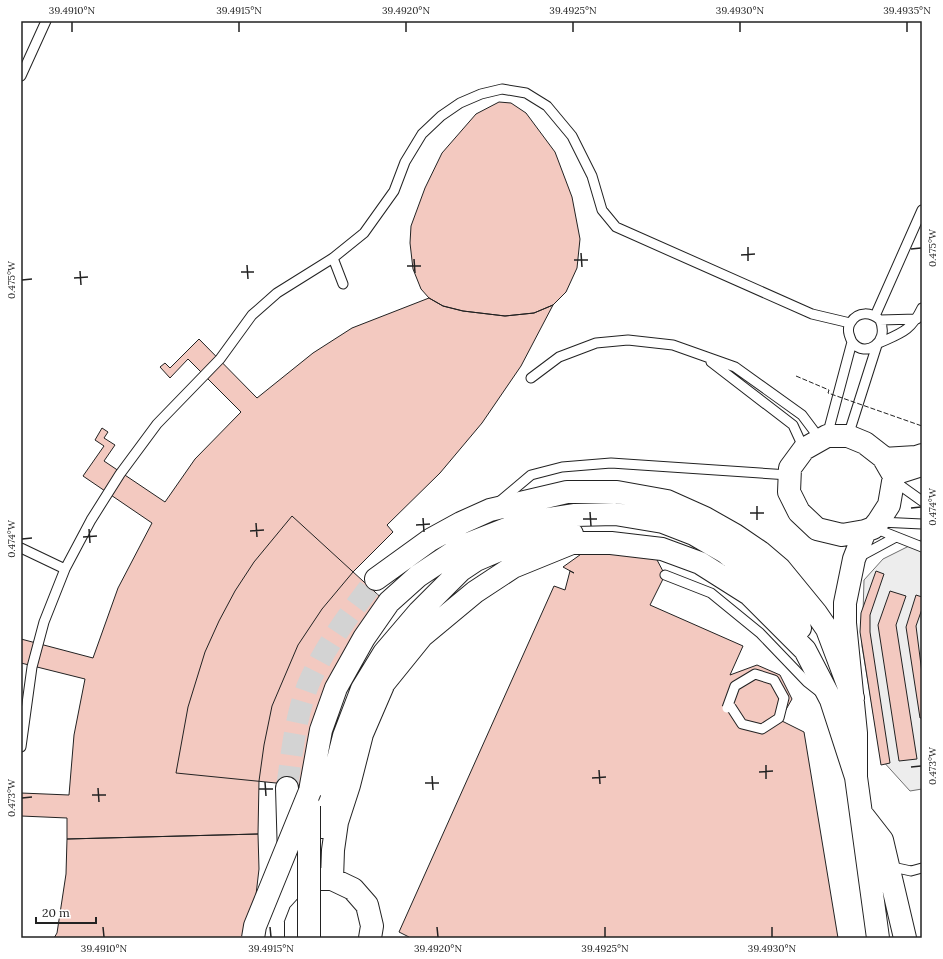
<svg xmlns="http://www.w3.org/2000/svg" width="943" height="959" font-family="Lora,serif">
	<rect width="100%" height="100%" fill="#fff"/>
	<path fill="#ededed" stroke="#6f6f6f" d="M 921,540 L 922,789 L 910,791 L 881,759 L 862,646 L 864,580 L 883,559 Z"/>
	<path fill="#f3c9c0" stroke="#222" d="M 499,102 L 511,103 L 526,113 L 555,152 L 572,197 L 580,239 L 577,268 L 566,292 L 553,305 L 534,313 L 505,316 L 463,311 L 443,306 L 429,298 L 421,289 L 413,269 L 410,243 L 411,226 L 425,188 L 442,153 L 476,114 Z
		M 429,298 L 443,306 L 463,311 L 505,316 L 534,313 L 553,305 L 521,366 L 482,423 L 440,473 L 387,525 L 393,532 L 353,572 L 322,609 L 298,645 L 272,706 L 264,745 L 259,781 L 258,834 L 67,839 L 67,818 L 21,816 L 21,793 L 69,795 L 74,735 L 85,679 L 21,663 L 21,639 L 93,658 L 118,588 L 152,523 L 83,476 L 104,446 L 95,440 L 102,428 L 108,432 L 104,438 L 115,445 L 104,461 L 165,502 L 195,459 L 241,412 L 188,359 L 170,378 L 160,367 L 165,363 L 170,368 L 199,339 L 257,398 L 313,353 L 352,328 Z
		M 292,516 L 387,603 L 313,740 L 306,786 L 176,773 L 188,707 L 205,652 L 219,621 L 235,591 L 254,562 Z
		M 584,552 L 637,554 L 656,558 L 665,575 L 650,605 L 743,646 L 730,675 L 757,665 L 780,675 L 792,699 L 780,720 L 804,732 L 838,938 L 409,938 L 409,937 L 399,932 L 554,586 L 565,590 L 570,571 L 574,573 L 563,567 Z
		M 876,571 L 884,574 L 870,615 L 870,632 L 890,763 L 881,765 L 860,632 L 861,613 Z
		M 890,591 L 906,596 L 896,625 L 917,759 L 899,761 L 878,625 Z
		M 916,595 L 922,597 L 922,609 L 916,626 L 922,673 L 922,718 L 920,718 L 906,627 Z
		M 258,834 L 259,869 L 251,938 L 54,938 L 57,933 L 66,874 L 67,839 Z"/>
	<g fill="none" stroke-linecap="round" stroke-linejoin="round">
		<path stroke="#d3d3d3" stroke-width="22" stroke-dasharray="22 11" stroke-linecap="butt" d="M 287,788 C 292,753 295,718 308,685 C 324,647 351,612 376,579"/>
		<g stroke="#222" stroke-width="11">
			<path id="lane" d="M 21,76 L 46,21
				M 333,258 L 343,284
				M 875,316 L 922,210
				M 880,320 C 890,343 865,358 853,343 C 851,341 850,337 849,334 C 848,330 848,326 851,322 C 858,311 871,312 880,320 L 917,319
				M 879,343 C 901,333 911,331 922,308
				M 711,362 L 793,425 L 804,449
				M 531,378 L 559,357 L 596,343 L 628,340 L 673,345 L 735,367 L 802,415 L 820,439
				M 827,436 L 852,342
				M 848,436 L 877,345
				M 894,481 L 922,501
				M 499,502 L 531,475 L 562,467 L 611,463 L 789,475
				M 880,522 L 922,524
				M 874,528 L 922,547
				M 21,548 L 65,569
				M 859,557 L 896,537
				M 665,575 L 711,593 L 760,633 L 807,682 L 821,693
				M 21,747 L 32,667 L 44,622 L 65,569 L 91,520 L 120,474 L 157,424 L 220,359 L 252,315 L 277,293 L 333,258 L 364,233 L 394,191 L 405,162 L 422,134 L 441,116 L 460,103 L 481,94 L 502,89 L 526,93 L 547,106 L 572,136 L 592,176 L 602,210 L 616,227 L 812,314 L 850,323
				M 888,866 L 911,871 L 922,868"/>
		</g>
		<g stroke="#222" stroke-width="20">
			<path id="street" d="M 883,457 L 916,455 L 922,453
				M 894,476 L 922,467"/>
		</g>
		<g stroke="#222" stroke-width="24">
			<path id="secondary" d="M 827,436 L 848,436 L 865,443 L 883,457 L 894,476 L 889,505 L 878,522 L 873,528 L 865,531 L 842,535 L 817,529 L 799,512 L 789,492 L 790,468 L 804,449 Z
				M 865,531 L 854,559 L 845,603 L 845,623 L 856,733 L 856,777 L 878,938
				M 376,579 L 430,540 L 461,523 L 490,510 L 567,492 L 617,492 L 667,501 L 705,518 L 735,535 L 760,552 L 780,569 L 816,613 L 827,629 L 853,698
				M 287,788 L 290,890
				M 310,791 L 321,730 L 336,688 L 364,638 L 389,602 L 418,576 L 463,546 L 522,523 L 575,515 L 615,514 L 663,522 L 694,534 L 725,552 L 766,585 L 800,628
				M 861,813 L 882,840 L 905,938
				M 321,827 L 344,736 L 362,689 L 384,653 L 419,612 L 461,570 L 476,560 L 509,546 L 556,535 L 572,534
				M 332,879 L 333,850 L 337,822 L 349,785 L 362,734 L 384,683 L 422,636 L 475,592 L 513,567 L 572,543 L 611,543 L 662,549 L 700,563 L 749,594 L 805,650 L 831,700 L 856,777
				M 273,938 L 273,919 L 280,901 L 290,890 L 310,879 L 332,879 L 353,889 L 367,905 L 372,926 L 370,938"/>
		</g>
		<use href="#lane" stroke="#fff" stroke-width="9"/>
		<use href="#street" stroke="#fff" stroke-width="18"/>
		<use href="#secondary" stroke="#fff" stroke-width="22"/>
		<g stroke="#222" stroke-width="11" stroke-linecap="butt">
			<path id="lane-bridge" d="M 727,708 L 735,686 L 755,674 L 774,680 L 784,698 L 779,718 L 762,729 L 742,724 L 731,707"/>
		</g>
		<g stroke="#222" stroke-width="24" stroke-linecap="butt">
			<path id="secondary-bridge" d="M 253,938 L 255,926 L 310,791
				M 309,938 L 309,806"/>
		</g>
		<use href="#lane-bridge" stroke="#fff" stroke-width="9"/>
		<use href="#secondary-bridge" stroke="#fff" stroke-width="22"/>
		<path stroke="#222" stroke-width="1" stroke-dasharray="5 2" stroke-linecap="butt" d="M 796,376 L 829,390 L 828,393 L 922,426"/>
	</g>
	<path fill="none" stroke="#222" stroke-width="1.5" d="M 72,22 L 72,32M 239,22 L 239,32M 406,22 L 406,32M 573,22 L 573,32M 740,22 L 740,32M 907,22 L 907,32M 748,247 L 748,261M 911,249 L 921,248M 581,253 L 582,267M 741,255 L 755,254M 414,259 L 415,273M 574,260 L 588,260M 247,265 L 248,279M 407,266 L 421,266M 80,271 L 81,285M 241,272 L 254,272M 74,278 L 88,277M 22,280 L 32,279M 757,506 L 757,520M 911,508 L 921,507M 590,512 L 591,526M 750,513 L 764,513M 423,518 L 424,532M 583,519 L 597,519M 256,523 L 257,537M 416,525 L 430,524M 89,529 L 90,543M 250,531 L 264,530M 83,537 L 97,536M 22,539 L 32,538M 766,765 L 766,779M 911,767 L 921,766M 599,770 L 600,784M 759,772 L 773,771M 432,776 L 433,790M 592,778 L 606,777M 265,782 L 266,796M 425,783 L 439,783M 98,788 L 99,802M 259,789 L 273,789M 92,795 L 106,795M 22,798 L 32,797M 103,927 L 104,937M 270,927 L 271,937M 437,927 L 438,937M 605,927 L 605,937M 772,927 L 772,937"/>
	<rect width="943" height="959" fill="none" stroke="#ffffff" stroke-width="44"/>
	<path d="M36 917v6h60v-6" fill="none" stroke="#222222" stroke-width="2"/>
	<text x="42" y="917" font-size="12" fill="#222222" stroke="#ffffff" stroke-width="3" paint-order="stroke">20 m</text>
	<rect x="22" y="22" width="899" height="915" fill="none" stroke="#222" stroke-width="1.5"/>
	<g font-size="10" text-anchor="middle" fill="#222">
		<text x="72" y="14">39.4910°N</text>
		<text x="239" y="14">39.4915°N</text>
		<text x="406" y="14">39.4920°N</text>
		<text x="573" y="14">39.4925°N</text>
		<text x="740" y="14">39.4930°N</text>
		<text x="907" y="14">39.4935°N</text>
		<text transform="translate(932 248) rotate(-90)" y="4">0.475°W</text>
		<text transform="translate(11 280) rotate(-90)" y="4">0.475°W</text>
		<text transform="translate(932 507) rotate(-90)" y="4">0.474°W</text>
		<text transform="translate(11 539) rotate(-90)" y="4">0.474°W</text>
		<text transform="translate(932 766) rotate(-90)" y="4">0.473°W</text>
		<text transform="translate(11 798) rotate(-90)" y="4">0.473°W</text>
		<text x="104" y="952">39.4910°N</text>
		<text x="271" y="952">39.4915°N</text>
		<text x="438" y="952">39.4920°N</text>
		<text x="605" y="952">39.4925°N</text>
		<text x="772" y="952">39.4930°N</text>
	</g>
</svg>
